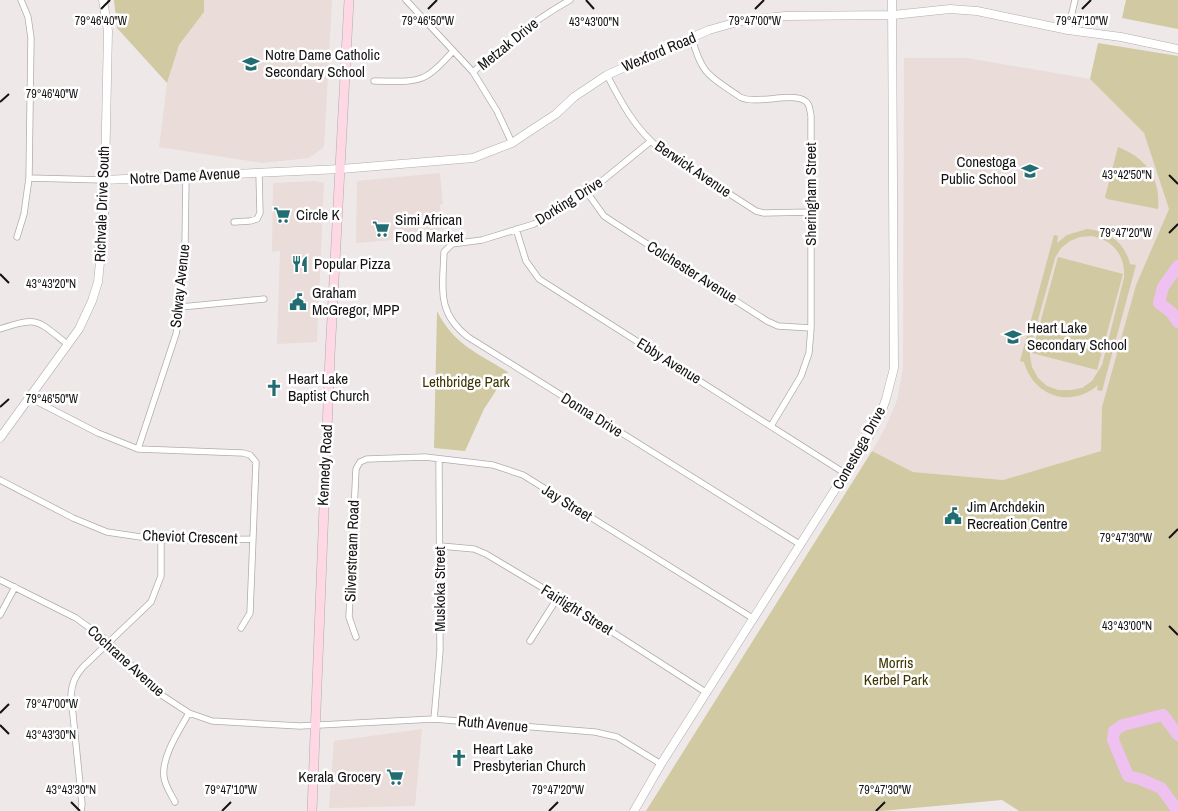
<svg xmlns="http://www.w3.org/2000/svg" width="1178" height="811" font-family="'Archivo Narrow',sans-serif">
	<rect width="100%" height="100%" fill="#eee9e8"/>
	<path fill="#e9dcd9" d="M 204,0 L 332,0 L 324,147 L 309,158 L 263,163 L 159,147 L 167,83 L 179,45 L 204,12 Z
		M 904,58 L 967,58 L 1090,79 L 1144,133 L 1169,209 L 1136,285 L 1102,407 L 1101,451 L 1003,480 L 913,472 L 872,451 L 885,428 L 897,400 L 903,368 Z
		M 440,173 L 443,204 L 440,205 L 442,229 L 435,231 L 431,237 L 356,243 L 357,181 Z
		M 315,181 L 324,183 L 317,342 L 277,344 L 280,251 L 272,252 L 273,183 Z
		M 422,729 L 415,806 L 329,808 L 334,741 Z"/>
	<path fill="#d0c9a1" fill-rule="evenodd" d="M 114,0 L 204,0 L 204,12 L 179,45 L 167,83 L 117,28 Z
		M 1126,0 L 1178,0 L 1178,29 L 1122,18 Z
		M 1098,43 L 1178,56 L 1178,811 L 1019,811 L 1002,800 L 881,811 L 646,811 L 872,451 L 913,472 L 1003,480 L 1101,451 L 1102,407 L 1136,285 L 1169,209 L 1144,133 L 1090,79 Z
		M 1118,147 C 1146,158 1161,178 1158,209 L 1107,199 L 1105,197 Z
		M 1087,229 C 1109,231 1125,243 1130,264 L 1136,265 L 1102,391 L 1097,390 L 1098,385 C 1071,409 1033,396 1024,362 L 1020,361 L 1054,235 L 1058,236 L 1057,243 L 1067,235 ZM 1092,236 C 1113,240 1126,256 1124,278 L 1102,365 L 1092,381 L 1082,388 L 1071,390 L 1058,390 L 1047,386 L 1038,378 L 1032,367 L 1030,356 L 1030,349 L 1055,258 L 1061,248 L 1070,241 L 1080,237 Z
		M 1058,257 L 1123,274 L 1097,370 L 1032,353 Z
		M 437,311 C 453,344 479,354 508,372 L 484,409 L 465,451 L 434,448 Z"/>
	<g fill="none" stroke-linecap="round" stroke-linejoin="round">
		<path stroke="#efc1f1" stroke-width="12" d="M 1178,266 L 1163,287 L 1159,303 L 1171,312 L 1178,322
			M 1178,811 L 1161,788 L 1140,779 L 1128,776 L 1113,740 L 1114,731 L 1123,725 L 1163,715 L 1178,735"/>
		<g stroke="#b0acab" stroke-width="7">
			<path id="minor" d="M 406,0 L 473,72 L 497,111 L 512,143
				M 1068,30 L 1075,0
				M 692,38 C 702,76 710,76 740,97 C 756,106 800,89 808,104 C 810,107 810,112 811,116 L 811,328 L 809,353 L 801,376 L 771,426
				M 473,72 C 503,45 534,20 570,0
				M 607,75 C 621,102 635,129 660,149 L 756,211 L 764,213 L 810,212
				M 374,81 C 418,81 423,86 453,51
				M 651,141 L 602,181 L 534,224 L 482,240 L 452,244 L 444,252 C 443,288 436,312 468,337 L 801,545
				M 29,178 L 104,180
				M 586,191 L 604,216 L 613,222 L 767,321 L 778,326 L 811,328
				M 234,222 L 250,221 L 257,219 L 260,213 L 259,173
				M 516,229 L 526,261 L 539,279 L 846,474
				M 17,237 L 24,214 L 29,178 L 31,38 L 28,17 L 21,0
				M 181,307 L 264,299
				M 0,329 C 38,316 37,320 67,344
				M 30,398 L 98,433 L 138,449 L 243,453 L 250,455 L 256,462 L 250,613 L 241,628
				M 138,449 L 176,334 L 181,307 L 185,246 L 186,176
				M 0,480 L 73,518 L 107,532 L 161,540 L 253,539
				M 441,546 L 474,549 L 486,554 L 558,597 L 707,693
				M 0,580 L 76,618 L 109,642 L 144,679 L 163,696 L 189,713 L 212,721 L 300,726 L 434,719 L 595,732 L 617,737 L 661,764
				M 0,615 L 15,587
				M 356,637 L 349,617 L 356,469 L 360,462 L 367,459 L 425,457 L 493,465 L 523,475 L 754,619
				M 530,641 L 558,597
				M 434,719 L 440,651 L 439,459
				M 175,802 C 171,794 165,786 164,777 C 161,757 180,729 189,713
				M 81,811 L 82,804 L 71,695 C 72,683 75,676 83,667 L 151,602 L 161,576 L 161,540"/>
		</g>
		<g stroke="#b0acab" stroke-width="9">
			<path id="tertiary" d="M 104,180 L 341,169 L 473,158 L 512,143 L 530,131 L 556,114 L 574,97 L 607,75 L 709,30 L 741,21 L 785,16 L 893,15 L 950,9 L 977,11 L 1068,30 L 1121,37 L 1178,49
				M 0,438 L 79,329 L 92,301 L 98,282 L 104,223 L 108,31 L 103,0
				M 634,811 L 661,764 L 869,436 L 880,416 L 886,399 L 894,368 L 892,0"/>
		</g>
		<g stroke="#b0acab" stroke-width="10">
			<path id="secondary" d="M 312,811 L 330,355 L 349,0"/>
		</g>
		<use href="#minor" stroke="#fff" stroke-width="5.5"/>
		<use href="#tertiary" stroke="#fff" stroke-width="8"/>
		<use href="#secondary" stroke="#ffd8e6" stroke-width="9"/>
	</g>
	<path fill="none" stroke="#141212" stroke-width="2" d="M 586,0 L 594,9M 101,9 L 110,0M 428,9 L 437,0M 755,9 L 764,0M 1082,9 L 1091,0M 0,102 L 9,94M 1169,175 L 1178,184M 1169,233 L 1178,224M 0,274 L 9,283M 0,407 L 9,399M 1169,538 L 1178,529M 1169,626 L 1178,635M 0,713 L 9,704M 0,725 L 9,734M 71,802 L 80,811M 222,811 L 231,802M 549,811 L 558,802M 876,811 L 885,802"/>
	<defs>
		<g id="school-bare" transform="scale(1.35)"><path d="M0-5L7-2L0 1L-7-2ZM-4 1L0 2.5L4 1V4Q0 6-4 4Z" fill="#226d72" stroke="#fff" stroke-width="2.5" paint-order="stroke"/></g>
		<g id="supermarket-bare" transform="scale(1.35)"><path d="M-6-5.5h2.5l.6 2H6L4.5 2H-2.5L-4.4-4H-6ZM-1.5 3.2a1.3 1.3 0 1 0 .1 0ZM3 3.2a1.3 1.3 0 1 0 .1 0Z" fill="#226d72" stroke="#fff" stroke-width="2.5" paint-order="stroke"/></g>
		<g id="restaurant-bare" transform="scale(1.35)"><path d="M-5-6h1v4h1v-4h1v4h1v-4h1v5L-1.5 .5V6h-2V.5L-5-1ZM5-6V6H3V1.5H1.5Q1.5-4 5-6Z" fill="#226d72" stroke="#fff" stroke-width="2.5" paint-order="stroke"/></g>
		<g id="civic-bare" transform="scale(1.35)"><path d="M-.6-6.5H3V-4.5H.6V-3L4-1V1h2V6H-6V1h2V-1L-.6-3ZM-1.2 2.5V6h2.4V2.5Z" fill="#226d72" stroke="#fff" stroke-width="2.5" paint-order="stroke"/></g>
		<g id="church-bare" transform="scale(1.35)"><path d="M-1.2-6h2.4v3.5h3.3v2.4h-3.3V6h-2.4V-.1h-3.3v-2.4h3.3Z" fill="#226d72" stroke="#fff" stroke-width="2.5" paint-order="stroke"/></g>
	</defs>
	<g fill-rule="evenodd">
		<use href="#school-bare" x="251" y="64"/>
		<use href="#school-bare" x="1030" y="171"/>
		<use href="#supermarket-bare" x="282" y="215"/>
		<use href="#supermarket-bare" x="381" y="229"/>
		<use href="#restaurant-bare" x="300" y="264"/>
		<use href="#civic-bare" x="298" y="302"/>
		<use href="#school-bare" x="1013" y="337"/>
		<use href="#church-bare" x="274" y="388"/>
		<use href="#civic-bare" x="953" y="516"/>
		<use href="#church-bare" x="459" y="758"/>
		<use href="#supermarket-bare" x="395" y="777"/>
	</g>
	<g text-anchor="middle" stroke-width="5" stroke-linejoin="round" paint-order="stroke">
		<g font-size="15" fill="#141212" stroke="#fff">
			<text transform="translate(508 44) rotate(-39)" y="5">Metzak Drive</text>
			<text transform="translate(659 52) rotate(-23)" y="5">Wexford Road</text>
			<text transform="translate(693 169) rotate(34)" y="5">Berwick Avenue</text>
			<text transform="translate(185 176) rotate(-3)" y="5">Notre Dame Avenue</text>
			<text transform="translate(811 194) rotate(-90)" y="5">Sheringham Street</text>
			<text transform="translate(569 201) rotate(-32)" y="5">Dorking Drive</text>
			<text transform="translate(102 204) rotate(-88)" y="5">Richvale Drive South</text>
			<text transform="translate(692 272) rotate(32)" y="5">Colchester Avenue</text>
			<text transform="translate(180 286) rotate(-84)" y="5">Solway Avenue</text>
			<text transform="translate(669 361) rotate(32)" y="5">Ebby Avenue</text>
			<text transform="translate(592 415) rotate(32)" y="5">Donna Drive</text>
			<text transform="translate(859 448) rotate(-61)" y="5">Conestoga Drive</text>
			<text transform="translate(325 465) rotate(-87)" y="5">Kennedy Road</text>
			<text transform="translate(567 503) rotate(32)" y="5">Jay Street</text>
			<text transform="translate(190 537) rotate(2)" y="5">Cheviot Crescent</text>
			<text transform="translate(352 551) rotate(-88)" y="5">Silverstream Road</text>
			<text transform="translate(440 589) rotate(-90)" y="5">Muskoka Street</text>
			<text transform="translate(577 610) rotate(32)" y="5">Fairlight Street</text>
			<text transform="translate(126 661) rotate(42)" y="5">Cochrane Avenue</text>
			<text transform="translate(493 724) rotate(5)" y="5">Ruth Avenue</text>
		</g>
		<g font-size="15" fill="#141212" stroke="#fff" text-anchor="start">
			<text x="265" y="60">Notre Dame Catholic<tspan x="265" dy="17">Secondary School</tspan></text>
			<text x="1016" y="167" text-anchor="end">Conestoga<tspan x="1016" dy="17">Public School</tspan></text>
			<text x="296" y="220">Circle K</text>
			<text x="395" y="225">Simi African<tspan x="395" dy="17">Food Market</tspan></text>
			<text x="314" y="269">Popular Pizza</text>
			<text x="312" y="298">Graham<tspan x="312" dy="17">McGregor, MPP</tspan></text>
			<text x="1027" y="333">Heart Lake<tspan x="1027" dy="17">Secondary School</tspan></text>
			<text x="288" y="384">Heart Lake<tspan x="288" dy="17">Baptist Church</tspan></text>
			<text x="967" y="512">Jim Archdekin<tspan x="967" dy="17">Recreation Centre</tspan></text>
			<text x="473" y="754">Heart Lake<tspan x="473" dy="17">Presbyterian Church</tspan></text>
			<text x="381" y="782" text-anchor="end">Kerala Grocery</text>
		</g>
		<g font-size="15" fill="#3c3401" stroke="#fff">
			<text x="466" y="387">Lethbridge Park</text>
			<text x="896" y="668">Morris<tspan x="896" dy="17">Kerbel Park</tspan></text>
		</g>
	</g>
	<g font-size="12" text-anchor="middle" fill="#141212" stroke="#fff" stroke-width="5" stroke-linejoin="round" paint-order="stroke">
		<text x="101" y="25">79°46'40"W</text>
		<text x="428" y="25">79°46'50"W</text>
		<text x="755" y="25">79°47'00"W</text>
		<text x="1082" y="25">79°47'10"W</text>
		<text x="594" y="26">43°43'00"N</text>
		<text x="52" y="98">79°46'40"W</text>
		<text x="1127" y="179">43°42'50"N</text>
		<text x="1126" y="237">79°47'20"W</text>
		<text x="51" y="288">43°43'20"N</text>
		<text x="52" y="403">79°46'50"W</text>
		<text x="1126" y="542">79°47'30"W</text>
		<text x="1127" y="630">43°43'00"N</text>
		<text x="52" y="708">79°47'00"W</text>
		<text x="51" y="739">43°43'30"N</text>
		<text x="71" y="794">43°43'30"N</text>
		<text x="231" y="794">79°47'10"W</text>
		<text x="558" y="794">79°47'20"W</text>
		<text x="885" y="794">79°47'30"W</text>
	</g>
</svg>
